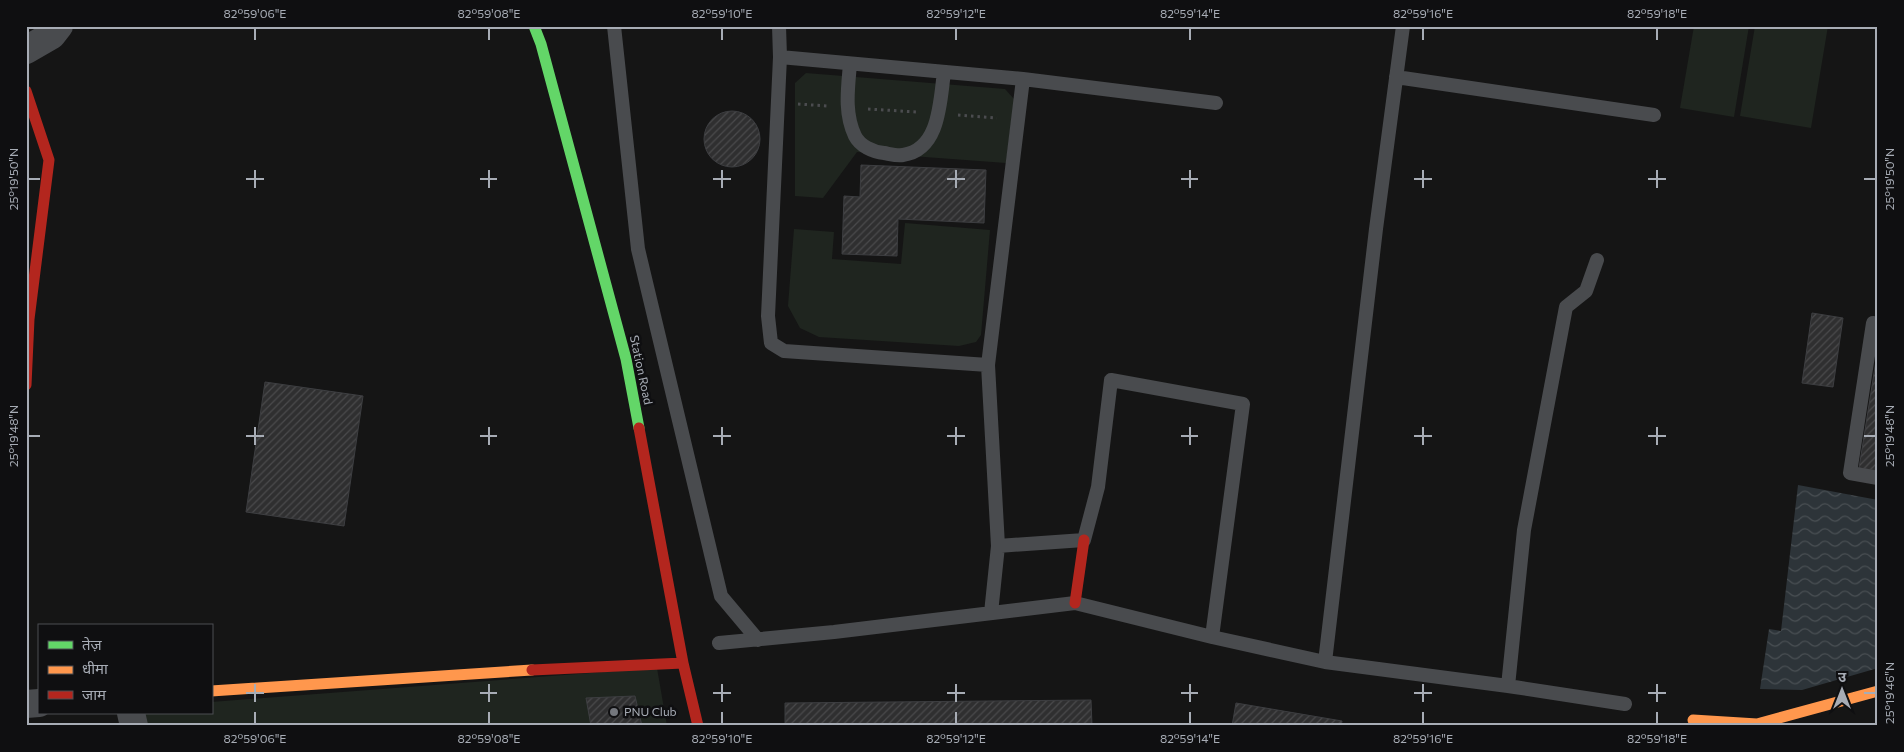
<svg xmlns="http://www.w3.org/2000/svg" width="1904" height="752" font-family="Commissioner,'Noto Sans Devanagari',sans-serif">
	<defs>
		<pattern id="water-waves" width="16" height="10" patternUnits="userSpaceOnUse" patternTransform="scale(1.25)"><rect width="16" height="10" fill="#2d3439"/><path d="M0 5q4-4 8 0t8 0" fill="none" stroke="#494f53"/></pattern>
		<pattern id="building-hatch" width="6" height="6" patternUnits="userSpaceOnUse" patternTransform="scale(1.25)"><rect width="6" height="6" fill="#2f2f30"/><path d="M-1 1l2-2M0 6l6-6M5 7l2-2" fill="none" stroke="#4a4a4c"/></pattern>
	</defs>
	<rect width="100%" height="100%" fill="#151515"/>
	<path fill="#1f251f" d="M 1694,26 L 1749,26 L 1734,117 L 1680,108 Z
		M 1755,26 L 1828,26 L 1811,128 L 1740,116 Z
		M 806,73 L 1005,89 L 1014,99 L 1006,163 L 857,152 L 823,198 L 795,196 L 795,83 Z
		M 905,223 L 990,230 L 981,335 L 976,342 L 959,346 L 819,337 L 800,328 L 788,306 L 794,229 L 834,232 L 832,259 L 901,264 Z
		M 657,668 L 667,726 L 146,726 L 143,713 L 211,713 L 211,702 Z"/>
	<path fill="url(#water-waves)" d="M 1798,485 L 1878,500 L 1878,668 L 1802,690 L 1760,689 L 1769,629 L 1781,631 Z"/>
	<path fill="url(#building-hatch)" stroke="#3d3e41" d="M704 139a28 28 0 1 1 56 0a28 28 0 1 1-56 0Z
		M 861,165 L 986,170 L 984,223 L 898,219 L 897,256 L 842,254 L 844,196 L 860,197 Z
		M 1812,313 L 1843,318 L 1833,387 L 1802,383 Z
		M 1878,348 L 1878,471 L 1859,468 Z
		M 265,382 L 363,396 L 344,526 L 246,512 Z
		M 635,696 L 642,726 L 591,726 L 586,698 Z
		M 1091,700 L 1092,726 L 785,726 L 785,703 Z
		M 1236,703 L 1342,721 L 1341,726 L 1232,726 Z"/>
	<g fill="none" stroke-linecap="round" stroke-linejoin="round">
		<path stroke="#4b4c4f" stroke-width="3" stroke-dasharray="2.5 4" stroke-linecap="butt" d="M 798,104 L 827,106
			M 868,109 L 917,112
			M 958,115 L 997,118"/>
		<path stroke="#494b4e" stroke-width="14" d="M 614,26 L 638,249 L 721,596 L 758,640
			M 779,26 L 780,57 L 768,316 L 771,343 L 784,351 L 988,365 L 998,546 L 991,613
			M 780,57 L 1023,79 L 1216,103
			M 850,64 C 848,88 844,113 855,136 C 860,146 873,152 884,153 C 890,154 897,156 903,155 C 940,150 940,101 944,72
			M 1396,77 L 1654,115
			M 1873,323 L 1850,473 L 1878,478
			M 988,365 L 1023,79
			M 998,546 L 1084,540 L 1098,487 L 1111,380 L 1243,404 L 1212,637
			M 719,643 L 834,632 L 1075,603 L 1212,637 L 1325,662 L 1508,686 L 1625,704
			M 1325,662 L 1376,229 L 1403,26
			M 1508,686 L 1524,530 L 1566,307 L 1586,291 L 1597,260"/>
		<path stroke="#494b4e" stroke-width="28" d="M 26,50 L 52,35 L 59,26
			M 26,704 L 39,703
			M 131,713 L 134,726"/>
		<path stroke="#63d668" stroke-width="11" d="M 534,26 L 541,44 L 626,359 L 639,428"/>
		<path stroke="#ff974d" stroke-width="11" d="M 211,691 L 532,670
			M 1693,720 L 1757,724 L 1878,691"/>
		<path stroke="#b3261e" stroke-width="11" d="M 26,91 L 49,160 L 29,319 L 26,385
			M 639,428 L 683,663 L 698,726
			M 1075,603 L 1084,540
			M 532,670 L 683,663"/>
	</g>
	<path fill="none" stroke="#a7acb5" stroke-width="2" d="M 255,28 L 255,40M 489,28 L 489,40M 722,28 L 722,40M 956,28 L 956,40M 1190,28 L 1190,40M 1423,28 L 1423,40M 1657,28 L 1657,40M 255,170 L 255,188M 489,170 L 489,188M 722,170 L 722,188M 956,170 L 956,188M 1190,170 L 1190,188M 1423,170 L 1423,188M 1657,170 L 1657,188M 28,179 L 40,179M 246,179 L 264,179M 480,179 L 497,179M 713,179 L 731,179M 947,179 L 965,179M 1181,179 L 1198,179M 1414,179 L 1432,179M 1648,179 L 1666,179M 1864,179 L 1876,179M 255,427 L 255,445M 489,427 L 489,445M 722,427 L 722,445M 956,427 L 956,445M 1190,427 L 1190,445M 1423,427 L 1423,445M 1657,427 L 1657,445M 28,436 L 40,436M 246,436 L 264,436M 480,436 L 497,436M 713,436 L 731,436M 947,436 L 965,436M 1181,436 L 1198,436M 1414,436 L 1432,436M 1648,436 L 1666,436M 1864,436 L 1876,436M 255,684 L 255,702M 489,684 L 489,702M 722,684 L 722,702M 956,684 L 956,702M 1190,684 L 1190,702M 1423,684 L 1423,702M 1657,684 L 1657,702M 246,693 L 264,693M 480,693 L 497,693M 713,693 L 731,693M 947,693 L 965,693M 1181,693 L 1198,693M 1414,693 L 1432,693M 1648,693 L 1666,693M 1864,693 L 1876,693M 255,712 L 255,724M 489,712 L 489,724M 722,712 L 722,724M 956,712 L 956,724M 1190,712 L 1190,724M 1423,712 L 1423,724M 1657,712 L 1657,724"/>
	<circle fill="#74777d" stroke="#0f0f11" stroke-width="2" cx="614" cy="712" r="5"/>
	<g text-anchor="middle" stroke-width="5" stroke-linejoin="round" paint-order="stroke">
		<g font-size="12" fill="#a7acb5" stroke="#0f0f11">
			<text transform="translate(641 370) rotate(78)" y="4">Station Road</text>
		</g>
		<g font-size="12" fill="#a7acb5" stroke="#0f0f11" text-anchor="start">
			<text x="624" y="716">PNU Club</text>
		</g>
	</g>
	<rect width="1904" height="752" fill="none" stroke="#0f0f11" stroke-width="55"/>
	<rect x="38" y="624" width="175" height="90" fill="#0f0f11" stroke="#4c4e53"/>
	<rect x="48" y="641" width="25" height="8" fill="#63d668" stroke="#4c4e53"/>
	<text x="82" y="650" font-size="15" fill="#a7acb5">तेज़</text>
	<rect x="48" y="666" width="25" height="8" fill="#ff974d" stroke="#4c4e53"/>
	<text x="82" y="674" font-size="15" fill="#a7acb5">धीमा</text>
	<rect x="48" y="691" width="25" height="8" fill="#b3261e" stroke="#4c4e53"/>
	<text x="82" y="700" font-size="15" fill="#a7acb5">जाम</text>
	<g transform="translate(1842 690)" stroke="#0f0f11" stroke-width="4" paint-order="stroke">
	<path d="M0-4L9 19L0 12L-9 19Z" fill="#a7acb5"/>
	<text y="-8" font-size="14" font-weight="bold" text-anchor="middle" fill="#a7acb5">उ</text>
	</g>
	<rect x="28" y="28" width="1848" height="696" fill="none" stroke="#a7acb5" stroke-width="2"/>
	<g font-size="12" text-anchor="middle" fill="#a7acb5">
		<text x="255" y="18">82°59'06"E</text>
		<text x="489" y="18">82°59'08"E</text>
		<text x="722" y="18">82°59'10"E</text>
		<text x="956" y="18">82°59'12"E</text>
		<text x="1190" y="18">82°59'14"E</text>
		<text x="1423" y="18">82°59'16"E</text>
		<text x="1657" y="18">82°59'18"E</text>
		<text transform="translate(14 179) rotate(-90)" y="4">25°19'50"N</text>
		<text transform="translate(1890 179) rotate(-90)" y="4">25°19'50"N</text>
		<text transform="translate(14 436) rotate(-90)" y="4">25°19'48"N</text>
		<text transform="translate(1890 436) rotate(-90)" y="4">25°19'48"N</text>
		<text transform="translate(1890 693) rotate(-90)" y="4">25°19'46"N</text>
		<text x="255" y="743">82°59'06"E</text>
		<text x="489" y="743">82°59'08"E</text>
		<text x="722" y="743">82°59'10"E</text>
		<text x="956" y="743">82°59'12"E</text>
		<text x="1190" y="743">82°59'14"E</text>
		<text x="1423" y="743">82°59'16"E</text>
		<text x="1657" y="743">82°59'18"E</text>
	</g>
</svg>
